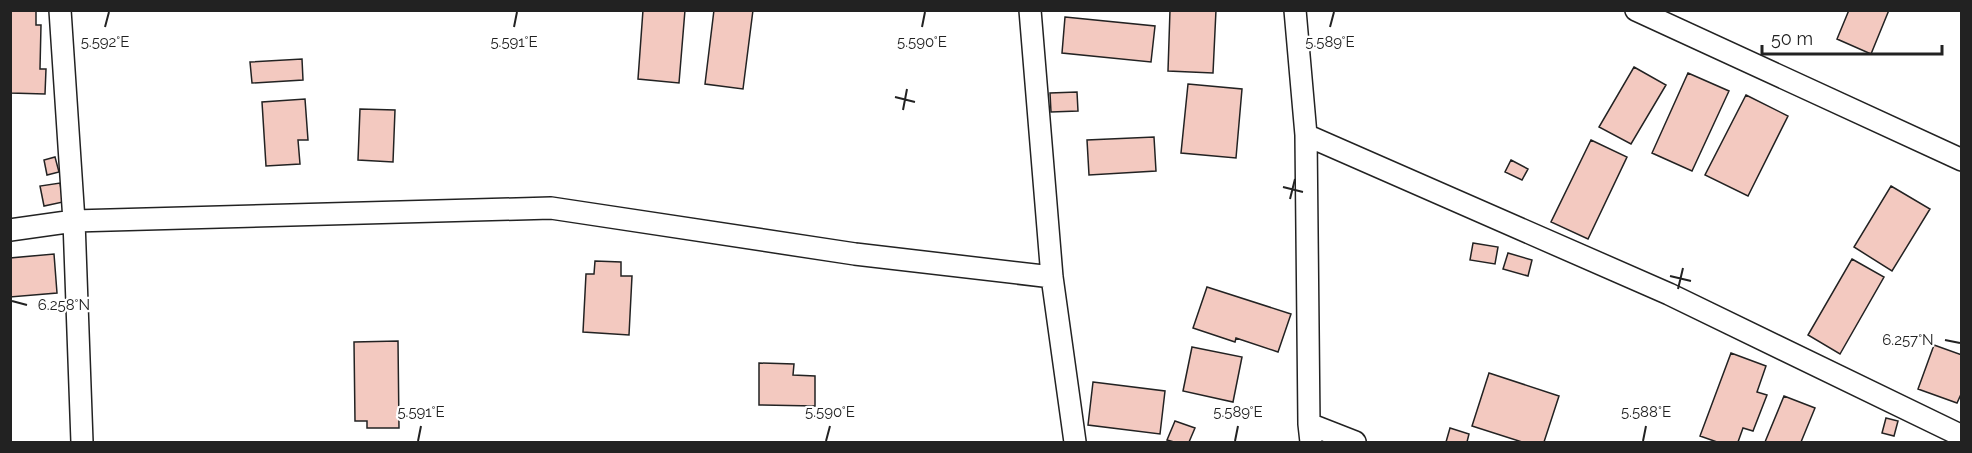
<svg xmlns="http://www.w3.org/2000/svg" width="1972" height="453" font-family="Raleway,sans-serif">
	<rect width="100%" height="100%" fill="#fff"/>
	<path fill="#f3c9c0" stroke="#222" stroke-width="1.5" d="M 10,10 L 36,10 L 36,25 L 41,25 L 40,69 L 46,69 L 45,94 L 10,93 Z
		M 643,10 L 685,10 L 679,83 L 638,79 Z
		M 714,10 L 753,10 L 743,89 L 705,84 Z
		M 1170,10 L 1216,10 L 1213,73 L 1168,71 Z
		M 1849,10 L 1889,10 L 1871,54 L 1837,39 Z
		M 1065,17 L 1155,26 L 1151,62 L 1062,53 Z
		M 302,59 L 303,80 L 252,83 L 250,62 Z
		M 1634,67 L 1666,85 L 1631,144 L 1599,127 Z
		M 1688,73 L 1729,91 L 1692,171 L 1652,153 Z
		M 1188,84 L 1242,89 L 1236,158 L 1181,153 Z
		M 1077,92 L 1078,111 L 1051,112 L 1050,93 Z
		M 1746,95 L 1788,116 L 1748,196 L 1705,175 Z
		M 305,99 L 308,140 L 298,140 L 300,164 L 266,166 L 262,102 Z
		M 360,109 L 395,110 L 393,162 L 358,160 Z
		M 1154,137 L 1156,171 L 1089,175 L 1087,140 Z
		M 1591,140 L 1627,157 L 1588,239 L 1551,222 Z
		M 55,157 L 59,172 L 47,175 L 44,160 Z
		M 1511,160 L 1528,169 L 1522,180 L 1505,172 Z
		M 60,183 L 63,202 L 44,206 L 40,186 Z
		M 1891,186 L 1930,209 L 1892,271 L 1854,247 Z
		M 1473,243 L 1498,247 L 1495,264 L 1470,260 Z
		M 1508,253 L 1532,260 L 1528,276 L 1503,269 Z
		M 54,254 L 57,293 L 10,297 L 10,258 Z
		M 1852,259 L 1884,277 L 1840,354 L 1808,335 Z
		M 595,261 L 621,262 L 621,276 L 632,276 L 629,335 L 583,332 L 586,274 L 594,274 Z
		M 1207,287 L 1291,314 L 1278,352 L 1236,338 L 1235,342 L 1193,328 Z
		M 398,341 L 399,428 L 367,428 L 367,421 L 355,421 L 354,342 Z
		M 1934,345 L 1962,355 L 1962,392 L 1957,403 L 1918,389 Z
		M 1192,347 L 1242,357 L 1233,402 L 1183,391 Z
		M 1731,353 L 1766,366 L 1757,392 L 1767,395 L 1753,431 L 1743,428 L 1738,442 L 1717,442 L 1700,436 Z
		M 759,363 L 794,364 L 793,375 L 815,376 L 815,406 L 759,405 Z
		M 1489,373 L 1559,396 L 1544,442 L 1522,442 L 1472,426 Z
		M 1093,382 L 1165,391 L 1160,434 L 1088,425 Z
		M 1784,396 L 1815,408 L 1801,442 L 1765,442 Z
		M 1886,418 L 1898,421 L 1894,436 L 1882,433 Z
		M 1175,421 L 1195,428 L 1189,442 L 1174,442 L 1167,440 Z
		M 1450,428 L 1469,434 L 1467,442 L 1446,442 Z"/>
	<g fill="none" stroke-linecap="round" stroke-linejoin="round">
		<g stroke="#222" stroke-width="24">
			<path id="minor" d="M 60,10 L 74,221 L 82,442
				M 1030,10 L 1052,277 L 1075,442
				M 1295,10 L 1306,135 L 1309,424 L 1311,442
				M 1636,10 L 1962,160
				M 1306,135 L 1669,294 L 1962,436
				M 10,230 L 74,221 L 551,208 L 855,254 L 1052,277
				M 1309,424 L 1355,442"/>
		</g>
		<use href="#minor" stroke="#fff" stroke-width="21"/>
	</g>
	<path fill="none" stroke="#222" stroke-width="2" d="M 105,27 L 109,12M 514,27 L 517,12M 922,27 L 925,12M 1330,27 L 1334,12M 895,97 L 915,102M 903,110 L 907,89M 1283,187 L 1303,192M 1290,199 L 1295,179M 1670,276 L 1691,281M 1678,289 L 1683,268M 12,301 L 27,305M 1945,340 L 1960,343M 418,441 L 421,426M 826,441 L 830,426M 1235,441 L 1238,426M 1643,441 L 1646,426"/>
	<g font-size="15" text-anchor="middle" fill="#222" stroke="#fff" stroke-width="4.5" stroke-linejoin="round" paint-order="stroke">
		<text x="105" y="47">5.592°E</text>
		<text x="514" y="47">5.591°E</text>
		<text x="922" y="47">5.590°E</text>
		<text x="1330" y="47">5.589°E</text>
		<text x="64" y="310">6.258°N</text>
		<text x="1908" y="345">6.257°N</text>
		<text x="421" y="417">5.591°E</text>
		<text x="830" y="417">5.590°E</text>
		<text x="1238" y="417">5.589°E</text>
		<text x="1646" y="417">5.588°E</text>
	</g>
	<rect width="1972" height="453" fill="none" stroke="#222222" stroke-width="24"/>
	<path d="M1762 45v9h180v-9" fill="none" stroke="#222222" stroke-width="3"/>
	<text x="1771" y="45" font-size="18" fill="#222222" stroke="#ffffff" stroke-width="4.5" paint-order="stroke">50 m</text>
</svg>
